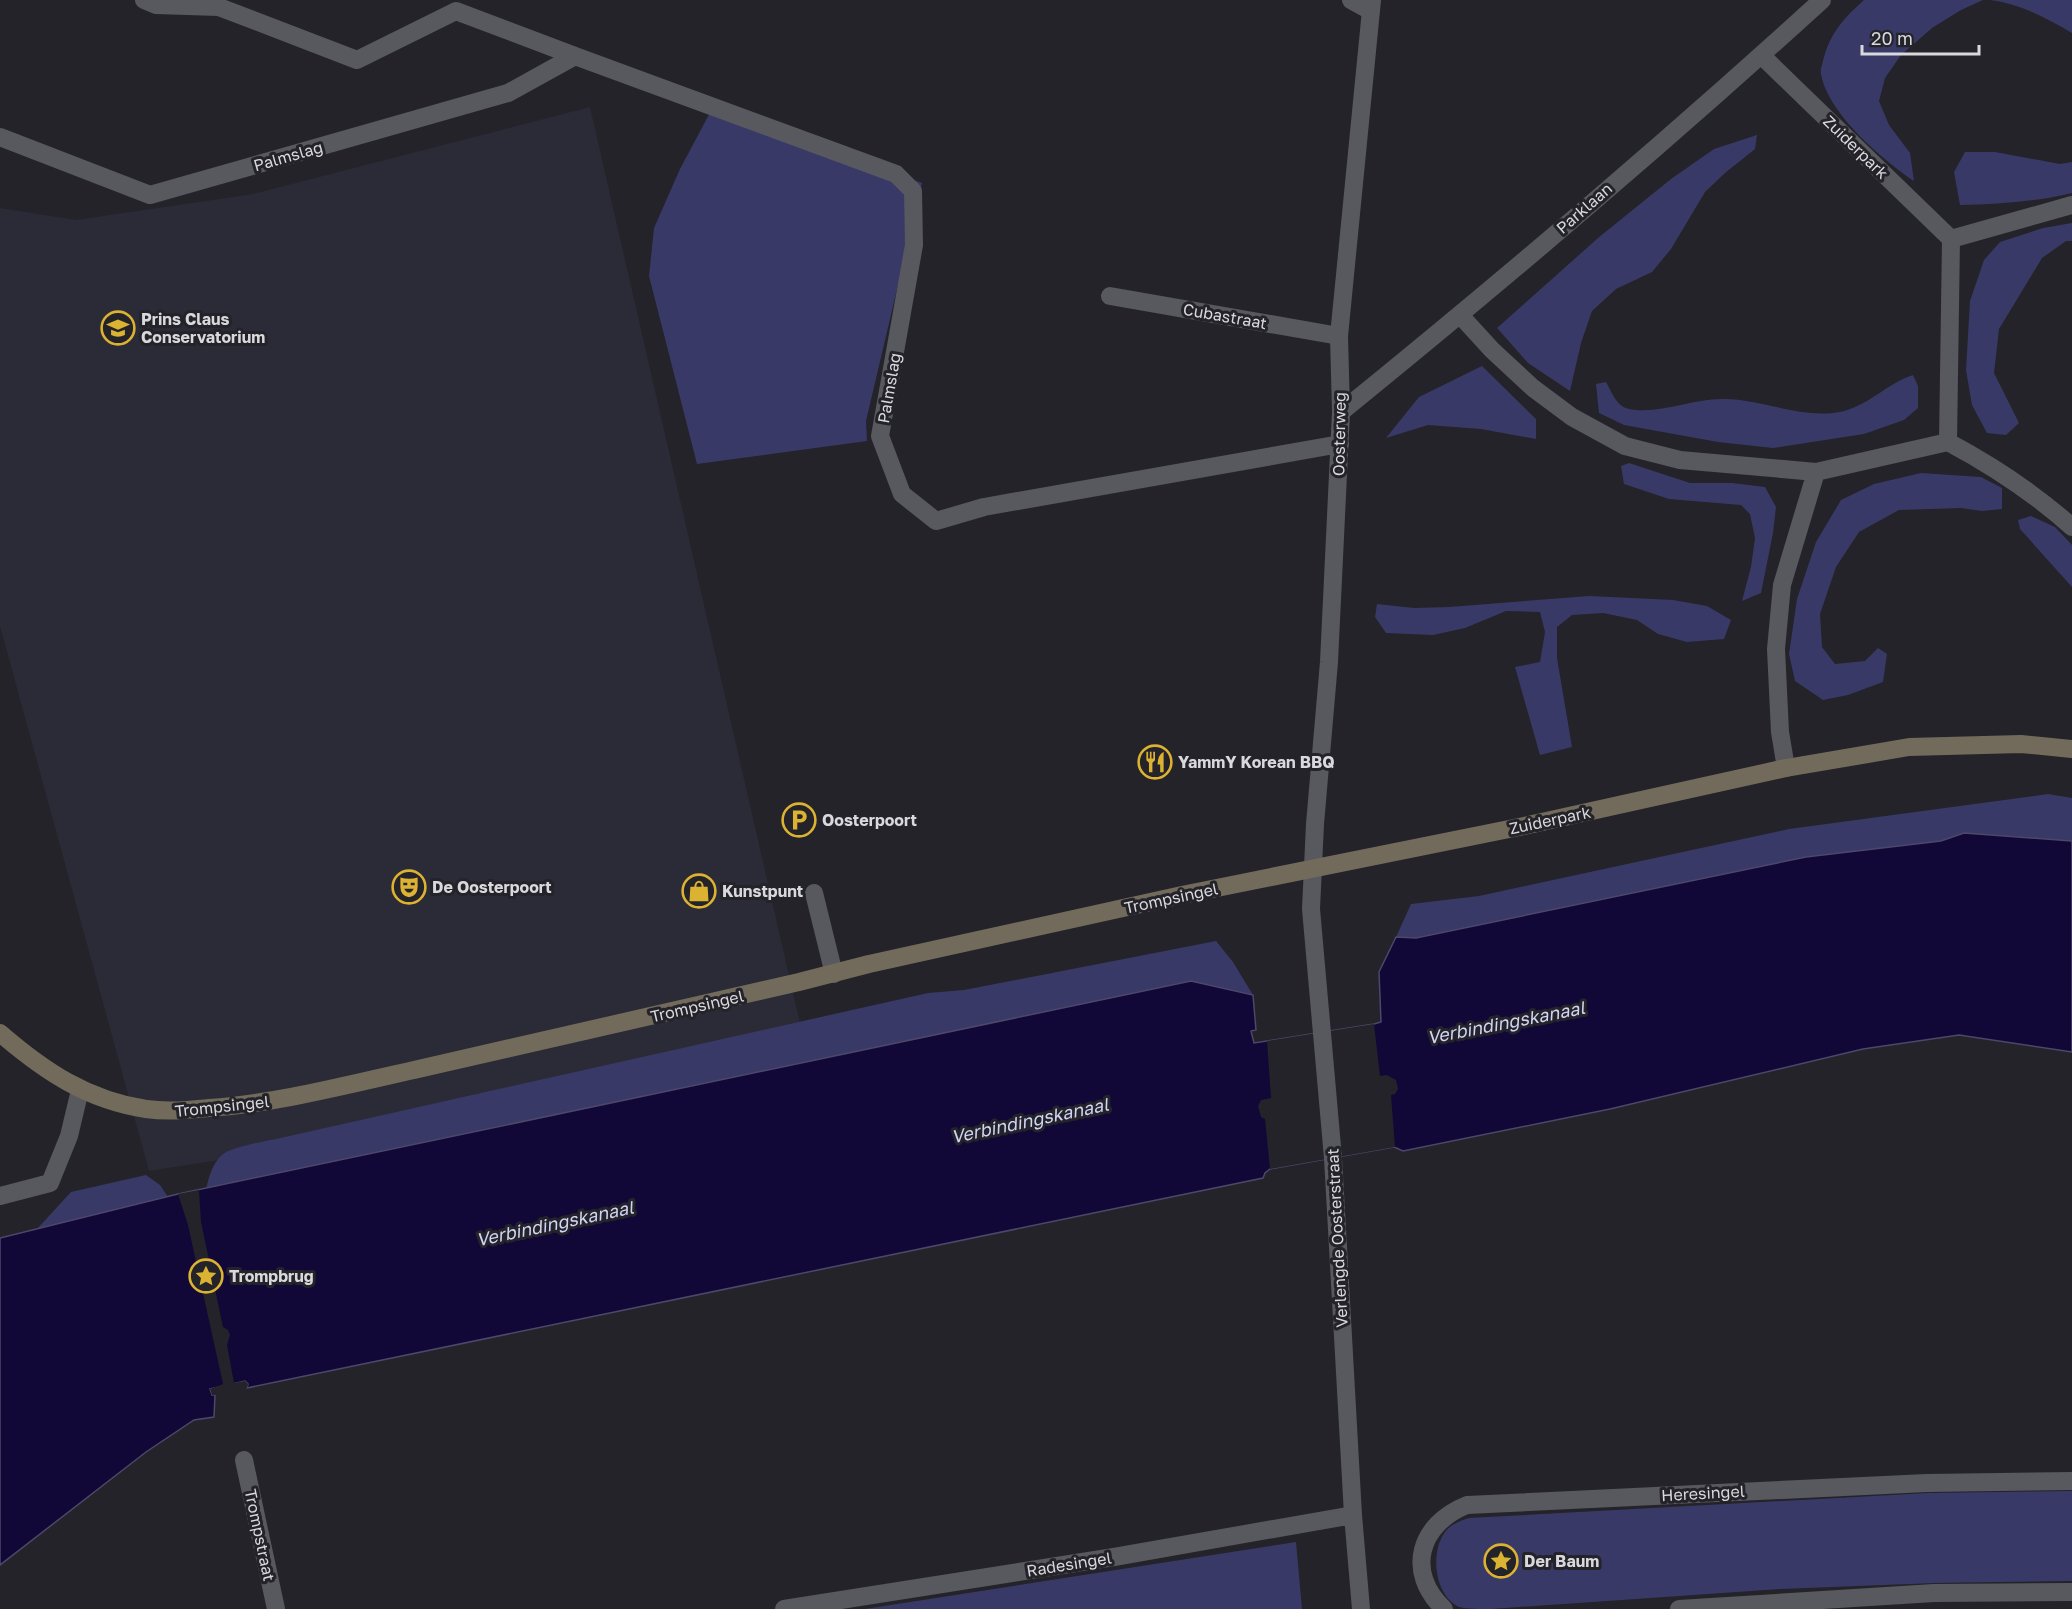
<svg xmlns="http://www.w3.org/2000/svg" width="2072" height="1609" font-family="'Golos Text',sans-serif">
	<rect width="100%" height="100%" fill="#232329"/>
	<path fill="#2a2b36" d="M 590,107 L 810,1067 L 149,1171 L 0,626 L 0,208 L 76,220 L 253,194 Z"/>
	<path fill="#393967" d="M 1864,0 L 1983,0 L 1961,10 L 1932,28 L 1901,55 L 1885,78 L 1879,101 L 1889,125 L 1910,153 L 1914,181 C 1883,160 1828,114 1821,74 C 1820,70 1822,65 1823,61 C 1830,33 1843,19 1864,0 Z
		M 1991,0 L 2072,0 L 2072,33 C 2047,18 2020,4 1991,0 Z
		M 713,107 L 922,183 L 866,421 L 867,441 L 697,464 L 649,276 L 654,228 L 680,169 Z
		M 1757,135 L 1755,149 L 1725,173 L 1705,192 L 1671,249 L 1652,272 L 1616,289 L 1592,311 L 1581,343 L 1570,391 L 1528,363 L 1497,328 L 1598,238 L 1671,179 L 1714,149 Z
		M 1965,152 L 1995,152 L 2060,164 L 2072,162 L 2072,193 C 2035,202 1998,204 1960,205 L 1954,172 Z
		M 2072,223 L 2072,241 L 2066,241 L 2042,258 L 1999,329 L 1994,373 L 2019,423 L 2006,435 L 1987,433 L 1972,405 L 1966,370 L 1970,301 L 1984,260 L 2000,242 L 2043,228 Z
		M 1482,366 L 1536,419 L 1536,439 L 1481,429 L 1428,425 L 1386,438 L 1419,397 Z
		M 1913,375 L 1918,386 L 1918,408 L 1904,420 L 1864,434 L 1773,448 L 1718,442 L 1624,425 L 1599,413 L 1596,384 L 1606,382 C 1612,392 1616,406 1629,409 C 1657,415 1692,399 1721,399 C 1762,398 1803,421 1844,411 C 1870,404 1888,383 1913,375 Z
		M 1629,463 L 1690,483 L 1732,483 L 1765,487 L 1776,507 L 1773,533 L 1761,593 L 1742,601 L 1751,567 L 1755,538 L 1750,514 L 1741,505 L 1669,499 L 1624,484 L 1621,466 Z
		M 1921,473 L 1981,477 L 2002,488 L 2002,509 L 1982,511 L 1961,508 L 1899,510 L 1859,532 L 1836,567 L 1820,614 L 1822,647 L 1835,664 L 1865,661 L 1878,648 L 1887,654 L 1883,682 L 1848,695 L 1823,700 L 1795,681 L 1789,654 L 1797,599 L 1816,542 L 1841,500 L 1874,484 Z
		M 2031,516 L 2055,527 L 2072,545 L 2072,587 L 2020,529 L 2018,520 Z
		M 1589,596 L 1673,600 L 1707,606 L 1731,620 L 1724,639 L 1687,642 L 1658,634 L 1637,620 L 1603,613 L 1572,615 L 1557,627 L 1557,658 L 1572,747 L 1540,755 L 1515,667 L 1540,662 L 1545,632 L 1540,612 L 1506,611 L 1465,628 L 1433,635 L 1386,633 L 1375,617 L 1377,604 L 1414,608 L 1449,607 Z
		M 2048,794 L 2072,798 L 2072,841 L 1964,833 L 1941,841 L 1806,857 L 1416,938 L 1396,937 L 1411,904 L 1479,896 L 1789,829 Z
		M 1216,941 L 1233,962 L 1253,995 L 1191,981 L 206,1189 C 209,1177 212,1164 222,1155 C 230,1147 272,1140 285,1137 L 928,993 L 964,990 Z
		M 146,1175 L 160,1185 L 168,1197 L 37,1229 L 71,1192 Z
		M 2072,1491 L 2072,1581 L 1935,1583 L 1781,1589 L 1491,1609 C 1481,1609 1468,1609 1459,1607 C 1434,1595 1430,1552 1445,1532 C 1451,1524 1460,1521 1469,1518 L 1928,1493 Z
		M 1296,1542 L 1302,1609 L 865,1609 Z"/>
	<path fill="#110838" stroke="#4d476a" stroke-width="1.5" d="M 1964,833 L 2072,841 L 2072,1052 L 1959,1035 L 1863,1049 L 1610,1109 L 1403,1151 L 1394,1147 L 1270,1169 L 1265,1173 L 1263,1178 L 247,1388 L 248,1384 L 245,1381 L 210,1389 L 212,1395 L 215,1395 L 214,1417 L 194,1420 L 146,1452 L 0,1565 L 0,1238 L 178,1194 L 1191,981 L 1253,995 L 1256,1030 L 1251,1031 L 1254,1043 L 1374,1024 L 1381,1022 L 1379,972 L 1396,937 L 1416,938 L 1806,857 L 1941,841 Z"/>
	<path fill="#232329" d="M 1374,1024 L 1380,1076 L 1387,1075 L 1396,1080 L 1398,1089 L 1395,1094 L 1391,1095 L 1395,1147 L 1270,1169 L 1265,1119 L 1261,1117 L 1258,1106 L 1261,1100 L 1271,1098 L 1267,1041 Z
		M 199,1190 L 201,1222 L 223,1327 L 228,1330 L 230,1335 L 227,1345 L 234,1383 L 245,1381 L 248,1384 L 247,1388 L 244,1389 L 244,1385 L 214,1390 L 214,1392 L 218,1394 L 215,1395 L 212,1395 L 210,1389 L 223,1384 L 188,1225 L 178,1194 Z"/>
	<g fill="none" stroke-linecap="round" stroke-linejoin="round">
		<path stroke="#58585f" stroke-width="18" d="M 814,893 L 834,974"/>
		<path stroke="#58585f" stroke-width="18" d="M 144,0 L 156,5 L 219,7 L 357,60 L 456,11 L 575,56
			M 1351,0 L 1371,11
			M 1761,55 L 1951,239 L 1948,442
			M 0,137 L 150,195 L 508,93 L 575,56 L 896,174 L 913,191 L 914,245 L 880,436 L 902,494 L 936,521 L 984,507 L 1340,444
			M 1951,239 L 2072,205
			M 1110,296 L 1339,336
			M 1460,315 L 1492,350 L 1533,388 L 1572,417 L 1625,446 L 1680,460 L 1816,472 L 1948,442 C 1993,466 2034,493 2072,527
			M 1341,412 C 1505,279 1666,142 1822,0
			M 1786,768 L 1780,732 L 1776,649 L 1782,585 L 1816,472
			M 0,1196 L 50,1183 L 69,1136 L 80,1090
			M 244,1460 L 276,1609
			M 784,1609 L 1114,1557 L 1353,1515
			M 1361,1609 L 1353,1515 L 1333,1158 L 1311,909 L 1315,824 L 1329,662 L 1341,412 L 1339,336 L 1372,0
			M 1444,1609 C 1405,1572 1419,1524 1467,1505 L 1927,1483 L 2072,1481
			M 1679,1609 L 1934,1593 L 2072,1592"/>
		<path stroke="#726b5c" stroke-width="18" d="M 0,1033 C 44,1071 87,1100 146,1109 C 168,1112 188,1110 209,1108 C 279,1103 346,1085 414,1070 C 542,1041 670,1012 799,982 L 869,964 L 1182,895 L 1524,826 L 1786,768 L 1909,747 L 2021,744 L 2072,749"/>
	</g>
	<defs>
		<g id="university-ring" transform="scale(1.725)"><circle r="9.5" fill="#232329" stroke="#dcb233" stroke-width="1.5"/><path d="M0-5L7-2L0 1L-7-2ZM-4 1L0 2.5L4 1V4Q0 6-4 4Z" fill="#dcb233"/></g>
		<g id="restaurant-ring" transform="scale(1.725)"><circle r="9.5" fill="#232329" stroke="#dcb233" stroke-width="1.5"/><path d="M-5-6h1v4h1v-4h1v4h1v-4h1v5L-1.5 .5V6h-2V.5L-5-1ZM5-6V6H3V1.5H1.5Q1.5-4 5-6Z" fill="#dcb233"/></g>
		<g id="parking-ring" transform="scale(1.725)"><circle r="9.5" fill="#232329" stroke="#dcb233" stroke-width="1.5"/><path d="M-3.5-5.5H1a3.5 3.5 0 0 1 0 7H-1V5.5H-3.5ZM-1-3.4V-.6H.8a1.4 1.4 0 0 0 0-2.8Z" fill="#dcb233"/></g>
		<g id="theatre-ring" transform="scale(1.725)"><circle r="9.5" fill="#232329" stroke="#dcb233" stroke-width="1.5"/><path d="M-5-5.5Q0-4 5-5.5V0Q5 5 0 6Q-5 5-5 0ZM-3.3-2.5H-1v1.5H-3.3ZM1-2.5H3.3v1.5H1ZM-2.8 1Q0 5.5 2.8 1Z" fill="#dcb233"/></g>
		<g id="shop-ring" transform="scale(1.725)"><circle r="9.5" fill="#232329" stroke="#dcb233" stroke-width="1.5"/><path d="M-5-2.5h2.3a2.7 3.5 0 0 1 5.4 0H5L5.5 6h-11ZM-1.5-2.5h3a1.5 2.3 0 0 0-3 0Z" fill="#dcb233"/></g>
		<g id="sight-ring" transform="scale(1.725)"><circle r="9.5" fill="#232329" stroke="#dcb233" stroke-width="1.5"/><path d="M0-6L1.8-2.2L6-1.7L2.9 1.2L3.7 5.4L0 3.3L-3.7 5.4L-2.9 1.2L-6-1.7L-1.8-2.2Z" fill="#dcb233"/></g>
	</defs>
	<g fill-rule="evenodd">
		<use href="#university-ring" x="118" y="328"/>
		<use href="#restaurant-ring" x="1155" y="762"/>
		<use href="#parking-ring" x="799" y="820"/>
		<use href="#theatre-ring" x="409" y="887"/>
		<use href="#shop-ring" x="699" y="891"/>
		<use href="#sight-ring" x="206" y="1276"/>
		<use href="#sight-ring" x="1501" y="1561"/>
	</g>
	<g text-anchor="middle" stroke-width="6" stroke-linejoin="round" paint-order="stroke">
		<g font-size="16" fill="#d9d9dd" stroke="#232329">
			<text transform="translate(1856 147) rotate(44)" y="6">Zuiderpark</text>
			<text transform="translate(288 156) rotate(-16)" y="6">Palmslag</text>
			<text transform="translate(1584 208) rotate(-41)" y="6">Parklaan</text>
			<text transform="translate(1225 316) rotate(10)" y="6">Cubastraat</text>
			<text transform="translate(889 388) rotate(-80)" y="6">Palmslag</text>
			<text transform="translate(1339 434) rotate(-89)" y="6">Oosterweg</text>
			<text transform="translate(1550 820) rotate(-12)" y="6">Zuiderpark</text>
			<text transform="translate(1171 898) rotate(-12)" y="6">Trompsingel</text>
			<text transform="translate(697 1006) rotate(-13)" y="6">Trompsingel</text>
			<text transform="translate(222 1106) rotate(-6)" y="6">Trompsingel</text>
			<text transform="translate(1337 1238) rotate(-93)" y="6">Verlengde Oosterstraat</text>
			<text transform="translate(1703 1493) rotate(-3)" y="6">Heresingel</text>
			<text transform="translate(260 1535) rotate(78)" y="6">Trompstraat</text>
			<text transform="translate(1069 1564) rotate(-9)" y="6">Radesingel</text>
		</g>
		<g font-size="16" font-weight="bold" fill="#d9d9dd" stroke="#232329" text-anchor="start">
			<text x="141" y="325">Prins Claus<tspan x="141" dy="18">Conservatorium</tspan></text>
			<text x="1178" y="768">YammY Korean BBQ</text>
			<text x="822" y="826">Oosterpoort</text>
			<text x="432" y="893">De Oosterpoort</text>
			<text x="722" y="897">Kunstpunt</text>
			<text x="229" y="1282">Trompbrug</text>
			<text x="1524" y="1567">Der Baum</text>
		</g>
		<g font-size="18" font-style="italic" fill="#d1d4f5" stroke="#232329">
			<text transform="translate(1506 1023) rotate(-11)" y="6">Verbindingskanaal</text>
			<text transform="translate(1030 1121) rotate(-12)" y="6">Verbindingskanaal</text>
			<text transform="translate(555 1224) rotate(-12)" y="6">Verbindingskanaal</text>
		</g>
	</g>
	<path d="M1862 45v9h117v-9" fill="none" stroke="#d9d9dd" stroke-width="3"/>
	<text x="1871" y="45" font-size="18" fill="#d9d9dd" stroke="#232329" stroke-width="4.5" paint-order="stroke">20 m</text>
</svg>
